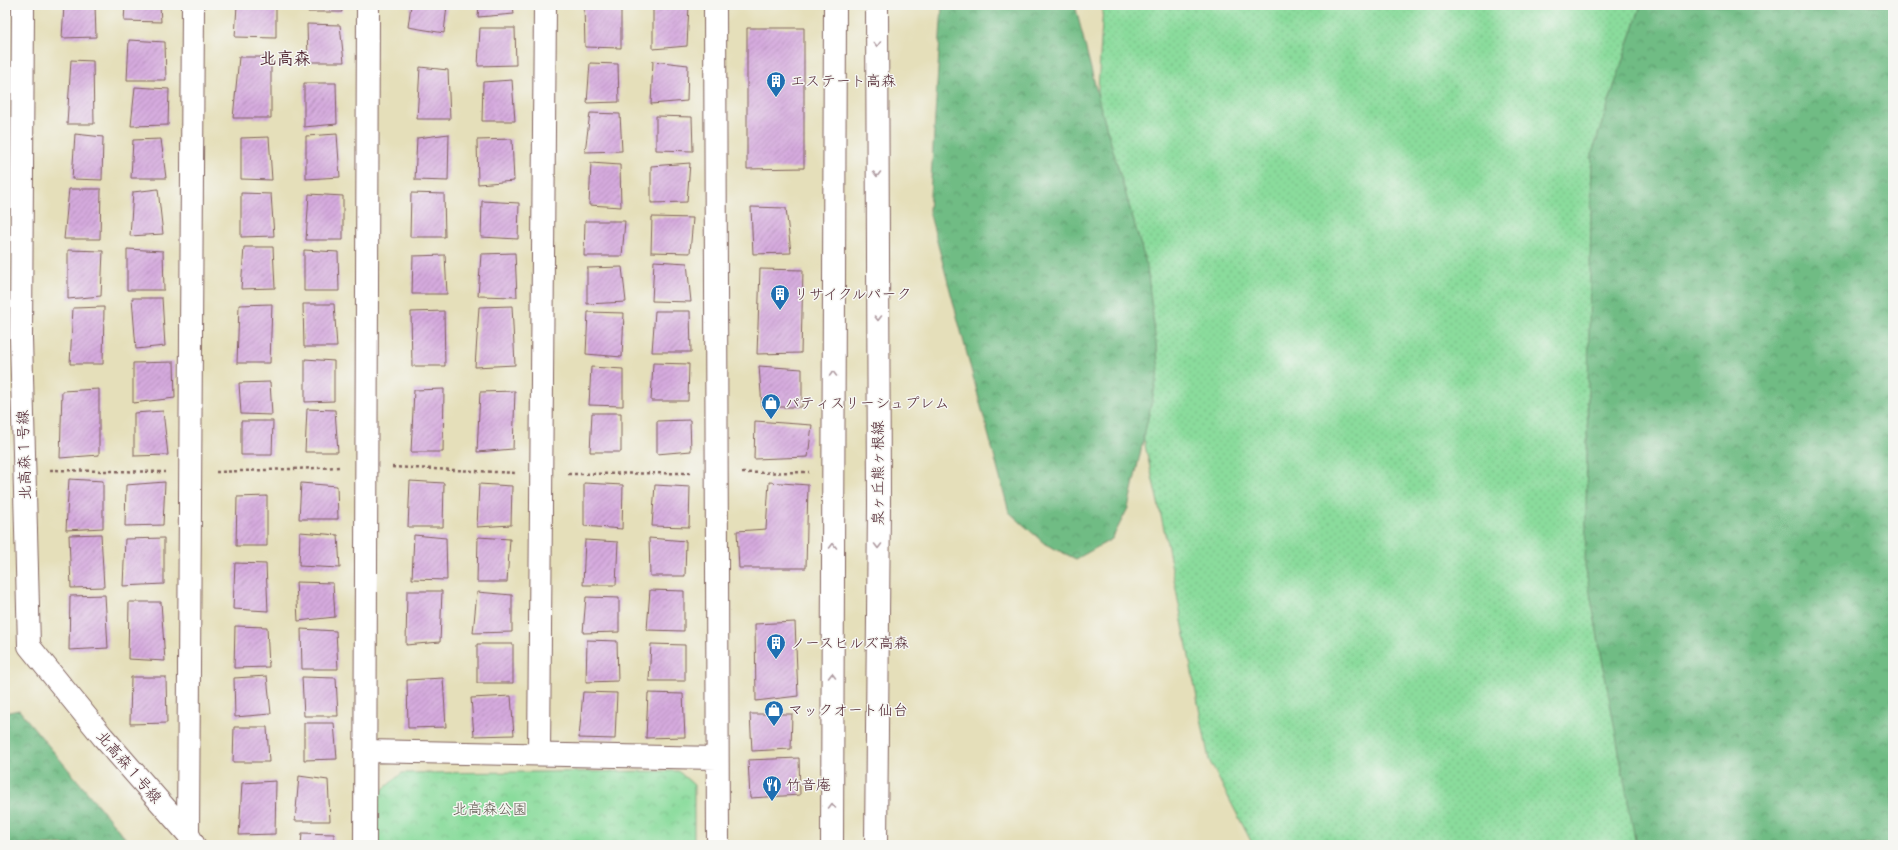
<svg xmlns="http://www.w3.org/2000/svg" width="1898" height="850" font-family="Itim,'Klee One',sans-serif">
	<defs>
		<pattern id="grass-dots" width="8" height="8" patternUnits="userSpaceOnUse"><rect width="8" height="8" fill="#8adc9c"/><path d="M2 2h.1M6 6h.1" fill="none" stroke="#79bc87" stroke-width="1.8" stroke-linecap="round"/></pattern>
		<pattern id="forest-crowns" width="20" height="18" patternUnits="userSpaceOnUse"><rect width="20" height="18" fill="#6fbc84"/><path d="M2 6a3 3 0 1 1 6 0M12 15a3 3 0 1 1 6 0" fill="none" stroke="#5d986c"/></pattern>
		<pattern id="park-crowns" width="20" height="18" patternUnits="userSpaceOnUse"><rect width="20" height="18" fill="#8adc9c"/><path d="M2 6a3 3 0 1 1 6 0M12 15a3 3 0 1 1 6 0" fill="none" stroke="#79bc87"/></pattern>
		<pattern id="building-hatch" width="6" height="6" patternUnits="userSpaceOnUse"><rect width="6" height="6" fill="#d5aade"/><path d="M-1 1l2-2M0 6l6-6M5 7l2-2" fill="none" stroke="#af8ab4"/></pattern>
	</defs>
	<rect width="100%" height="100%" fill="#f6f6f2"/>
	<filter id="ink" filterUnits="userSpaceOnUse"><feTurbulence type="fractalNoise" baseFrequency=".025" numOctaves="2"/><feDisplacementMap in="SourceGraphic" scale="8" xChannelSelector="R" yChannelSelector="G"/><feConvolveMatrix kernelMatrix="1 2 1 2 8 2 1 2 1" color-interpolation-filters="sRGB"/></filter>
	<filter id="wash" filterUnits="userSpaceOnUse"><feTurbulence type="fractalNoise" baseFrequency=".012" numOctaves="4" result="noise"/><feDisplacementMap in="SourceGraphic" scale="16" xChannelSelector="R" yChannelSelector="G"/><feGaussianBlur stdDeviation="0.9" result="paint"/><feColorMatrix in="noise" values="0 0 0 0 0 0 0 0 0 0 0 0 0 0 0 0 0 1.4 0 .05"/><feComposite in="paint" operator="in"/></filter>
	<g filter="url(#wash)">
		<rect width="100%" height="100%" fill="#e5dfba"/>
		<path fill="url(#grass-dots)" stroke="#6a7e64" d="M 1103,5 L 1893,5 L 1893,845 L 1253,845 L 1209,760 L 1166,538 L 1091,206 Z"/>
		<path fill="url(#forest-crowns)" stroke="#5c6e58" d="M 942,5 L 1075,5 L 1100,105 L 1147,267 L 1159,369 L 1128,508 L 1112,539 L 1076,559 L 1045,544 L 1009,512 L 929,211 Z
			M 1641,5 L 1893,5 L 1893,845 L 1636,845 L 1585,566 L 1592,153 Z
			M 19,710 L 131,845 L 5,845 L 5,713 Z"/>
		<path fill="url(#park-crowns)" stroke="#6a7e64" d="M 678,771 L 694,785 L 694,845 L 375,845 L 375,796 L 402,773 Z"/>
		<g id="blocks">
			<path fill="url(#building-hatch)" d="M 64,5 L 95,5 L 96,37 L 62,38 Z
				M 125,5 L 160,5 L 161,22 L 124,21 Z
				M 237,5 L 276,5 L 276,38 L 235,37 Z
				M 308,5 L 341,5 L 342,12 L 308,12 Z
				M 411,5 L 447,5 L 444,33 L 408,27 Z
				M 479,5 L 513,5 L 514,14 L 478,17 Z
				M 584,5 L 621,8 L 621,48 L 585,47 Z
				M 653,5 L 689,5 L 687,46 L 653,49 Z
				M 307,24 L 340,25 L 344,62 L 308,62 Z
				M 480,28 L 515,28 L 516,65 L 478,66 Z
				M 747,28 L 804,28 L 804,168 L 747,169 Z
				M 129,40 L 165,42 L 166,80 L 127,80 Z
				M 239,57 L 271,57 L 271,118 L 233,118 Z
				M 71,60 L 93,61 L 94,124 L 67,124 Z
				M 653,61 L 688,65 L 687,101 L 651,104 Z
				M 590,63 L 618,64 L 619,102 L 587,103 Z
				M 420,67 L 448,70 L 450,119 L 417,119 Z
				M 512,80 L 515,121 L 482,121 L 483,82 Z
				M 304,83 L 336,83 L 337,124 L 304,127 Z
				M 135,87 L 169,89 L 168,125 L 131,126 Z
				M 590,113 L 620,114 L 622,151 L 585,152 Z
				M 656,116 L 692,117 L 693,151 L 656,150 Z
				M 75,134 L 103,137 L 102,180 L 72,179 Z
				M 337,134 L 340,177 L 306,179 L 306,136 Z
				M 449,134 L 448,181 L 415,180 L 417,138 Z
				M 269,137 L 272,180 L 241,179 L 241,138 Z
				M 161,139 L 166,178 L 131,178 L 133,140 Z
				M 512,139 L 514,181 L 478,184 L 477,140 Z
				M 591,163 L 620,165 L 621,207 L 589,205 Z
				M 690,163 L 687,202 L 651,203 L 651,166 Z
				M 69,189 L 101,189 L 100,239 L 64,239 Z
				M 158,189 L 163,234 L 130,236 L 133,192 Z
				M 241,193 L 271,194 L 274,236 L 241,237 Z
				M 411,193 L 444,194 L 445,237 L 410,237 Z
				M 309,194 L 343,196 L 343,240 L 306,240 Z
				M 482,201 L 519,203 L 518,239 L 481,237 Z
				M 751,207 L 786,208 L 791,253 L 753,254 Z
				M 652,217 L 693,218 L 690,253 L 651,252 Z
				M 585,221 L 625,221 L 622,256 L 584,256 Z
				M 244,247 L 273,247 L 275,288 L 241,289 Z
				M 127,249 L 163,251 L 164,290 L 127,290 Z
				M 68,250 L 103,251 L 101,296 L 68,299 Z
				M 304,250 L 338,252 L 339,291 L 304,291 Z
				M 515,253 L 517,297 L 478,296 L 481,254 Z
				M 445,255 L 447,294 L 412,294 L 413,256 Z
				M 654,261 L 687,263 L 691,302 L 652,301 Z
				M 622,267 L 626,302 L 587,304 L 587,268 Z
				M 760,269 L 803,270 L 801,353 L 757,354 Z
				M 132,298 L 162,298 L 165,346 L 136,349 Z
				M 272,304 L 270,363 L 237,363 L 239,305 Z
				M 303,304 L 334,304 L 337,347 L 304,347 Z
				M 512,306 L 515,365 L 475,367 L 479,307 Z
				M 104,307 L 103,364 L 70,364 L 73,308 Z
				M 444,311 L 445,366 L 412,366 L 411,312 Z
				M 655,311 L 690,311 L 691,352 L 652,352 Z
				M 588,312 L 624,313 L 622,357 L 586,354 Z
				M 305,359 L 334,361 L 334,401 L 305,402 Z
				M 174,362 L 175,398 L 133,403 L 133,363 Z
				M 653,363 L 689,364 L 688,401 L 651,401 Z
				M 759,366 L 802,369 L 802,407 L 762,407 Z
				M 591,367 L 623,369 L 623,406 L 589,405 Z
				M 270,382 L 272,415 L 241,414 L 239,383 Z
				M 99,389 L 99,455 L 60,458 L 62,391 Z
				M 444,389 L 443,452 L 411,452 L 414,390 Z
				M 515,391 L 513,449 L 477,452 L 480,392 Z
				M 307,409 L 335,410 L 338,452 L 305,452 Z
				M 163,411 L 168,455 L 134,456 L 134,413 Z
				M 592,413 L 621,413 L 621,452 L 590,452 Z
				M 690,420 L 691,451 L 657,454 L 657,421 Z
				M 241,421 L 273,421 L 272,455 L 241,455 Z
				M 755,421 L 812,425 L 808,457 L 754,459 Z
				M 69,479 L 103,481 L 103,528 L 66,530 Z
				M 410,481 L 444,483 L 443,527 L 408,527 Z
				M 165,482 L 163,525 L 125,526 L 126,485 Z
				M 769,482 L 808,485 L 806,568 L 739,568 L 737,531 L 766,529 Z
				M 301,483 L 337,486 L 338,519 L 299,519 Z
				M 584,483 L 623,485 L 622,529 L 584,526 Z
				M 479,484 L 512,486 L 511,525 L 477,527 Z
				M 655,485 L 690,487 L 689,527 L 652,526 Z
				M 267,496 L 267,546 L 236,546 L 237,497 Z
				M 300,532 L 338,535 L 340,568 L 299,566 Z
				M 101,534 L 104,587 L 71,588 L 69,535 Z
				M 414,535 L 446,538 L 447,580 L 412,579 Z
				M 478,537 L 510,539 L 507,582 L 477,582 Z
				M 164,538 L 164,584 L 123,586 L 125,539 Z
				M 649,538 L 686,541 L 685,576 L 650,576 Z
				M 585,540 L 618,542 L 616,585 L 583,585 Z
				M 235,563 L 266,564 L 268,611 L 233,609 Z
				M 296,582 L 333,583 L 335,617 L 298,621 Z
				M 650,590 L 684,591 L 684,631 L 647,630 Z
				M 407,591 L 442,591 L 440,642 L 406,645 Z
				M 477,592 L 512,595 L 512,632 L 473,633 Z
				M 105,595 L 108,648 L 69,650 L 70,596 Z
				M 586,597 L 619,598 L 619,632 L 583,633 Z
				M 129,602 L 161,602 L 165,661 L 128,659 Z
				M 795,622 L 798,696 L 756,701 L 755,624 Z
				M 235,626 L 267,627 L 269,667 L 234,668 Z
				M 301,629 L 336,631 L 338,669 L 302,669 Z
				M 587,640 L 617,641 L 618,681 L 586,682 Z
				M 477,644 L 513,644 L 513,683 L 477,683 Z
				M 651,644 L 685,645 L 685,681 L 649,681 Z
				M 267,676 L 271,714 L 235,717 L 234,678 Z
				M 131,677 L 166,677 L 167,723 L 130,724 Z
				M 302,677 L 336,678 L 338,716 L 304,716 Z
				M 443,678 L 446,727 L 408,728 L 407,680 Z
				M 583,692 L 617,693 L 615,739 L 579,738 Z
				M 648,693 L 683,694 L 685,737 L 646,738 Z
				M 511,696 L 514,735 L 474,736 L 471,698 Z
				M 750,714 L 792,714 L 791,749 L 752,751 Z
				M 304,723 L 334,723 L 337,759 L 304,760 Z
				M 234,727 L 267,727 L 269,762 L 233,762 Z
				M 799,758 L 800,795 L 750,798 L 748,760 Z
				M 299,776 L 328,780 L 330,821 L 295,821 Z
				M 276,781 L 275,834 L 239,835 L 242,783 Z
				M 302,833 L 334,834 L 334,845 L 301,845 Z"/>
		</g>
	</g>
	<g filter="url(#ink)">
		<use href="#blocks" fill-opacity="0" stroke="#80625d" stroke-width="1"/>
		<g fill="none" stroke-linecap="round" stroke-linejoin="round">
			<g stroke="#80625d" stroke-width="24">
				<path id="minor" d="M 23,5 L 21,338 L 29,646 L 103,737 L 188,834 L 194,845
					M 715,5 L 718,845
					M 365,751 L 717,758
					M 539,754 L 545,5
					M 188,834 L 193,5
					M 365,845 L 368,5"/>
			</g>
			<g stroke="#80625d" stroke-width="24">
				<path id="secondary" d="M 832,845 L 835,5
					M 876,845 L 879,503 L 877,5"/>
			</g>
			<path stroke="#80625d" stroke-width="2.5" stroke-dasharray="3 3" stroke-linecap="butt" d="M 392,467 L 517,473
				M 50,470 L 165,472
				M 216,472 L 341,467
				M 742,473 L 809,472
				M 568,474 L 691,473"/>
			<use href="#minor" stroke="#fff" stroke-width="22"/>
			<use href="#secondary" stroke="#fff" stroke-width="22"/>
		</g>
		<defs><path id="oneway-chevron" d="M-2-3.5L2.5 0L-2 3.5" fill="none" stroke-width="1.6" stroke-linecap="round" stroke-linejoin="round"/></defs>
		<g stroke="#ae9aa0">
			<use href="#oneway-chevron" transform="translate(877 44) rotate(90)"/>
			<use href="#oneway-chevron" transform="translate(877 174) rotate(90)"/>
			<use href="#oneway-chevron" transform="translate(878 318) rotate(90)"/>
			<use href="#oneway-chevron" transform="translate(833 374) rotate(-90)"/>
			<use href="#oneway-chevron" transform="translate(833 546) rotate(-90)"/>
			<use href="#oneway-chevron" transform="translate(878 546) rotate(90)"/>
			<use href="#oneway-chevron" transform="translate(832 676) rotate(-90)"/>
			<use href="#oneway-chevron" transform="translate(832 806) rotate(-90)"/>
		</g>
	</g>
	<defs>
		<g id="building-pin" transform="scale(1)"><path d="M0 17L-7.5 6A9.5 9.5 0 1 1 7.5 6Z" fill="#1f6fb2" stroke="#f6f6f2"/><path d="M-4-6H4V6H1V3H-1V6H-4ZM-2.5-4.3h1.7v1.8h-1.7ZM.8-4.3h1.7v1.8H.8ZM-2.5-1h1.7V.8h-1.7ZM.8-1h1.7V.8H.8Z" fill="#fff"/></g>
		<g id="shop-pin" transform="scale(1)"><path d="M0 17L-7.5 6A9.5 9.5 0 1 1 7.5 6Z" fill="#1f6fb2" stroke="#f6f6f2"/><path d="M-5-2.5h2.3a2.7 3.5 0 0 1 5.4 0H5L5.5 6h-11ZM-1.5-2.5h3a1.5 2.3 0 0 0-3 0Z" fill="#fff"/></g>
		<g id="restaurant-pin" transform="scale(1)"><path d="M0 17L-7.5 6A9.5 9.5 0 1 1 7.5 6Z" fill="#1f6fb2" stroke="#f6f6f2"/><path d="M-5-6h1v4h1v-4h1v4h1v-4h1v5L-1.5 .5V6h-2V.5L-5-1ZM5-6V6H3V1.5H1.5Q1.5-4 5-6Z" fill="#fff"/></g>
	</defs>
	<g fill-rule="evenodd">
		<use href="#building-pin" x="776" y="81"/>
		<use href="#building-pin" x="780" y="294"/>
		<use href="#shop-pin" x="771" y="403"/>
		<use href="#building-pin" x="776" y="643"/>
		<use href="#shop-pin" x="774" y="710"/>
		<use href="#restaurant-pin" x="772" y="785"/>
	</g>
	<g text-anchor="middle" stroke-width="3" stroke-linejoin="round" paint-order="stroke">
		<g font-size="15" fill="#4a1f2b" stroke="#f6f6f2" text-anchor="start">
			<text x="790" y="86">エステート高森</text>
			<text x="794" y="299">リサイクルパーク</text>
			<text x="785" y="408">パティスリーシュプレム</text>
			<text x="790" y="648">ノースヒルズ高森</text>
			<text x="788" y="715">マックオート仙台</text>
			<text x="786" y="790">竹音庵</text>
		</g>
		<g font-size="15" fill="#4a1f2b" stroke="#f6f6f2">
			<text transform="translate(24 455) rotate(-92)" y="5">北高森１号線</text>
			<text transform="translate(878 473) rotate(-90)" y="5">泉ヶ丘熊ヶ根線</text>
			<text transform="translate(129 767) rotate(49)" y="5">北高森１号線</text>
		</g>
		<g font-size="15" fill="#5d584d" stroke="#f6f6f2">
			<text x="490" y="814">北高森公園</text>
		</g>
		<g font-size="17" font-weight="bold" fill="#4a1f2b" stroke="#f6f6f2">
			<text x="285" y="64">北高森</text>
		</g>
	</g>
	<rect width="1898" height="850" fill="none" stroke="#f6f6f2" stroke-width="20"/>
</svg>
